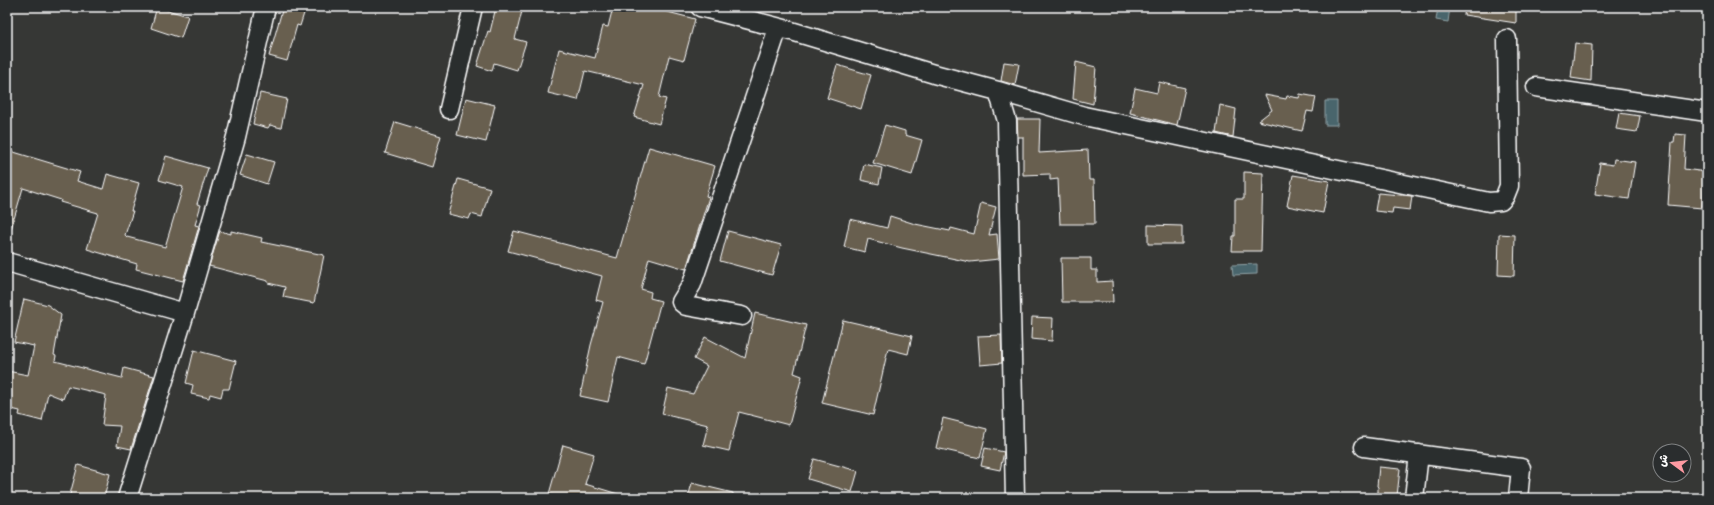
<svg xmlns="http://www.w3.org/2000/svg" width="1714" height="505" font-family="'Playpen Sans','Playpen Sans Arabic',sans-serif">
	<rect width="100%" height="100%" fill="#363735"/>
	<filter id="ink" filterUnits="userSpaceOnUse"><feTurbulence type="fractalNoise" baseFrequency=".025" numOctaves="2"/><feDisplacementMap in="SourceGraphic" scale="8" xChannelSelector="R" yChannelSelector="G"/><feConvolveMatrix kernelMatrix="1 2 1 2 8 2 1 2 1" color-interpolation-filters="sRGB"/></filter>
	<g filter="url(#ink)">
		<path fill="#48656c" stroke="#91a3a7" d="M 1438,7 L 1450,7 L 1448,22 L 1436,20 Z
			M 1325,101 L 1337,101 L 1337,125 L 1325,125 Z
			M 1257,264 L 1257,274 L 1233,275 L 1232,265 Z"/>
		<path fill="#685e4f" stroke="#fff" d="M 157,7 L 188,16 L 181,38 L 151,28 Z
			M 283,7 L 306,7 L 300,26 L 297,25 L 287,61 L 269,56 Z
			M 496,7 L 523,7 L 515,39 L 526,42 L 517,70 L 494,63 L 492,71 L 477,66 L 488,31 L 490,32 Z
			M 613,7 L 648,7 L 695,19 L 684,60 L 669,56 L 659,97 L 666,99 L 659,124 L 634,117 L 644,85 L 585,71 L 578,100 L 548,93 L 559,49 L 595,58 L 603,26 L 608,27 Z
			M 1465,7 L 1516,7 L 1516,23 L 1464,15 Z
			M 1575,43 L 1592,45 L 1591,81 L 1571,78 Z
			M 1004,62 L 1019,64 L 1015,85 L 1001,81 Z
			M 1076,62 L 1096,67 L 1093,104 L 1073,99 Z
			M 837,65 L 871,75 L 861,109 L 827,98 Z
			M 1159,82 L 1185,88 L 1177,125 L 1130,113 L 1135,88 L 1157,93 Z
			M 260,93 L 287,99 L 281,128 L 270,125 L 268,128 L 253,124 Z
			M 1300,94 L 1316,97 L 1313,112 L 1307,111 L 1302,131 L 1258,121 L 1272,110 L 1265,95 L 1286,99 L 1287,96 L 1299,98 Z
			M 466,98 L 495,105 L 486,142 L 457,135 Z
			M 1220,105 L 1236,109 L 1233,137 L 1216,133 Z
			M 1619,113 L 1640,116 L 1637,132 L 1616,129 Z
			M 1017,119 L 1040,119 L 1039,153 L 1088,150 L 1089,180 L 1094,180 L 1095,224 L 1060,224 L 1058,179 L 1050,180 L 1050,174 L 1023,175 L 1023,137 L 1018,137 Z
			M 395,122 L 441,136 L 432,167 L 385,153 Z
			M 885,125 L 905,131 L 905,135 L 922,140 L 912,175 L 873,163 Z
			M 1675,134 L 1686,135 L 1684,169 L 1706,172 L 1702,208 L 1668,205 L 1672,142 L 1674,142 Z
			M 649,147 L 715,166 L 706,196 L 709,197 L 686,269 L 649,258 L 641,289 L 651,292 L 650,298 L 661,301 L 644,364 L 618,357 L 608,402 L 580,396 L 591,345 L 603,302 L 596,300 L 602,276 L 508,251 L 514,231 L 617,258 Z
			M 7,150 L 80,172 L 77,181 L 103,189 L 107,174 L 139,183 L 131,211 L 133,211 L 125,235 L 127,237 L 165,247 L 183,187 L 159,180 L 166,156 L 208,168 L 197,204 L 201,205 L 195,225 L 199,226 L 183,281 L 136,269 L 137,264 L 87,249 L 98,213 L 60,202 L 61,200 L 23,188 L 11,229 L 7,229 Z
			M 247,154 L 274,162 L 267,184 L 240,175 Z
			M 1614,159 L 1635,162 L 1629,199 L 1595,194 L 1600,163 L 1613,165 Z
			M 864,164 L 882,168 L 879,184 L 861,180 Z
			M 1244,172 L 1263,173 L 1261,251 L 1232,251 L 1233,236 L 1235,236 L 1235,199 L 1244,199 Z
			M 1293,175 L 1329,181 L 1323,213 L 1287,206 Z
			M 458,179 L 490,188 L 482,217 L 471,214 L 469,219 L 448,214 Z
			M 1378,193 L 1412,196 L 1410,210 L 1393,208 L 1392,213 L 1375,211 Z
			M 981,203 L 996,207 L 989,235 L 997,234 L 999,259 L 970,262 L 902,248 L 868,239 L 865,252 L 844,247 L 850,219 L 887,228 L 890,216 L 915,224 L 950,231 L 951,228 L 974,234 Z
			M 1148,225 L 1182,226 L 1182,244 L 1148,244 Z
			M 220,231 L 231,234 L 231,231 L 262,238 L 261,242 L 324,255 L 314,303 L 283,297 L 285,287 L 268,283 L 268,281 L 209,266 Z
			M 728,231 L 781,245 L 772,275 L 720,261 Z
			M 1499,234 L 1515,235 L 1514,276 L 1498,275 Z
			M 1061,258 L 1091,258 L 1091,270 L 1097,270 L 1097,282 L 1112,281 L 1113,302 L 1062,302 Z
			M 24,299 L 48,305 L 61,315 L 54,355 L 56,356 L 55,361 L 122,378 L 124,368 L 154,376 L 131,449 L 117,446 L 120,426 L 102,425 L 106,395 L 68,386 L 63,399 L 48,393 L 42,421 L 19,415 L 20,411 L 7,408 L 7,371 L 28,375 L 34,346 L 14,342 Z
			M 755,313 L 806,325 L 794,373 L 802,376 L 789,425 L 739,412 L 729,451 L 703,445 L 708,425 L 662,414 L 668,388 L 693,394 L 707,366 L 694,359 L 705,337 L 745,358 Z
			M 1032,317 L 1053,318 L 1052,341 L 1031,339 Z
			M 843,320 L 912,336 L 908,354 L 888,349 L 873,415 L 822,403 Z
			M 1001,335 L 1002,363 L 980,365 L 978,336 Z
			M 194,350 L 236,361 L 229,389 L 223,389 L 221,397 L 210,394 L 209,398 L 191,394 L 193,385 L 186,383 Z
			M 943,418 L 987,429 L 980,458 L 936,448 Z
			M 563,445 L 594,454 L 585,484 L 618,494 L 617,498 L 561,498 L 549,494 Z
			M 985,448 L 1004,452 L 1000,470 L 981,466 Z
			M 814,459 L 858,471 L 852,492 L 808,479 Z
			M 78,465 L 110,474 L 104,498 L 69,498 Z
			M 1379,467 L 1400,469 L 1397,496 L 1378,494 L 1378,487 L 1377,486 Z
			M 692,483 L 733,493 L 733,498 L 688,498 Z"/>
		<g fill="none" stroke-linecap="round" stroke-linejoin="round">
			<g stroke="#fff" stroke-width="21">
				<path id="minor" d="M 700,7 L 788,30 L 934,74 L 998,91 L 1007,121 L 1015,498
					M 1536,87 L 1707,112
					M 998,91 L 1084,116 L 1489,202 L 1501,201 L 1505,196 L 1509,186 L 1507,39
					M 449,109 L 473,7
					M 7,262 L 185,313
					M 742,316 L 686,306 L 681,302 L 692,284 L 778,28
					M 1364,447 L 1521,468 L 1518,498
					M 127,498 L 185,313 L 236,137 L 266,7
					M 1414,498 L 1419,454"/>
			</g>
			<use href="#minor" stroke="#2a2d2e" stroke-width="18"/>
		</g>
	</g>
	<rect width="1714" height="505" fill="none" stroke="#2a2d2e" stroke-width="24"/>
	<rect x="12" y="12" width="1690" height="481" fill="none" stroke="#fff" stroke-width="1.5" filter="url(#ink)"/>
	<g transform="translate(1672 463) rotate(285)"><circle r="19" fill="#2a2d2e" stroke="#7f8182"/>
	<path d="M0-3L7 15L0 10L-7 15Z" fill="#ff9aa2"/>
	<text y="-6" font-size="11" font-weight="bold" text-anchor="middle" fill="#ffffff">ش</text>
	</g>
</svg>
